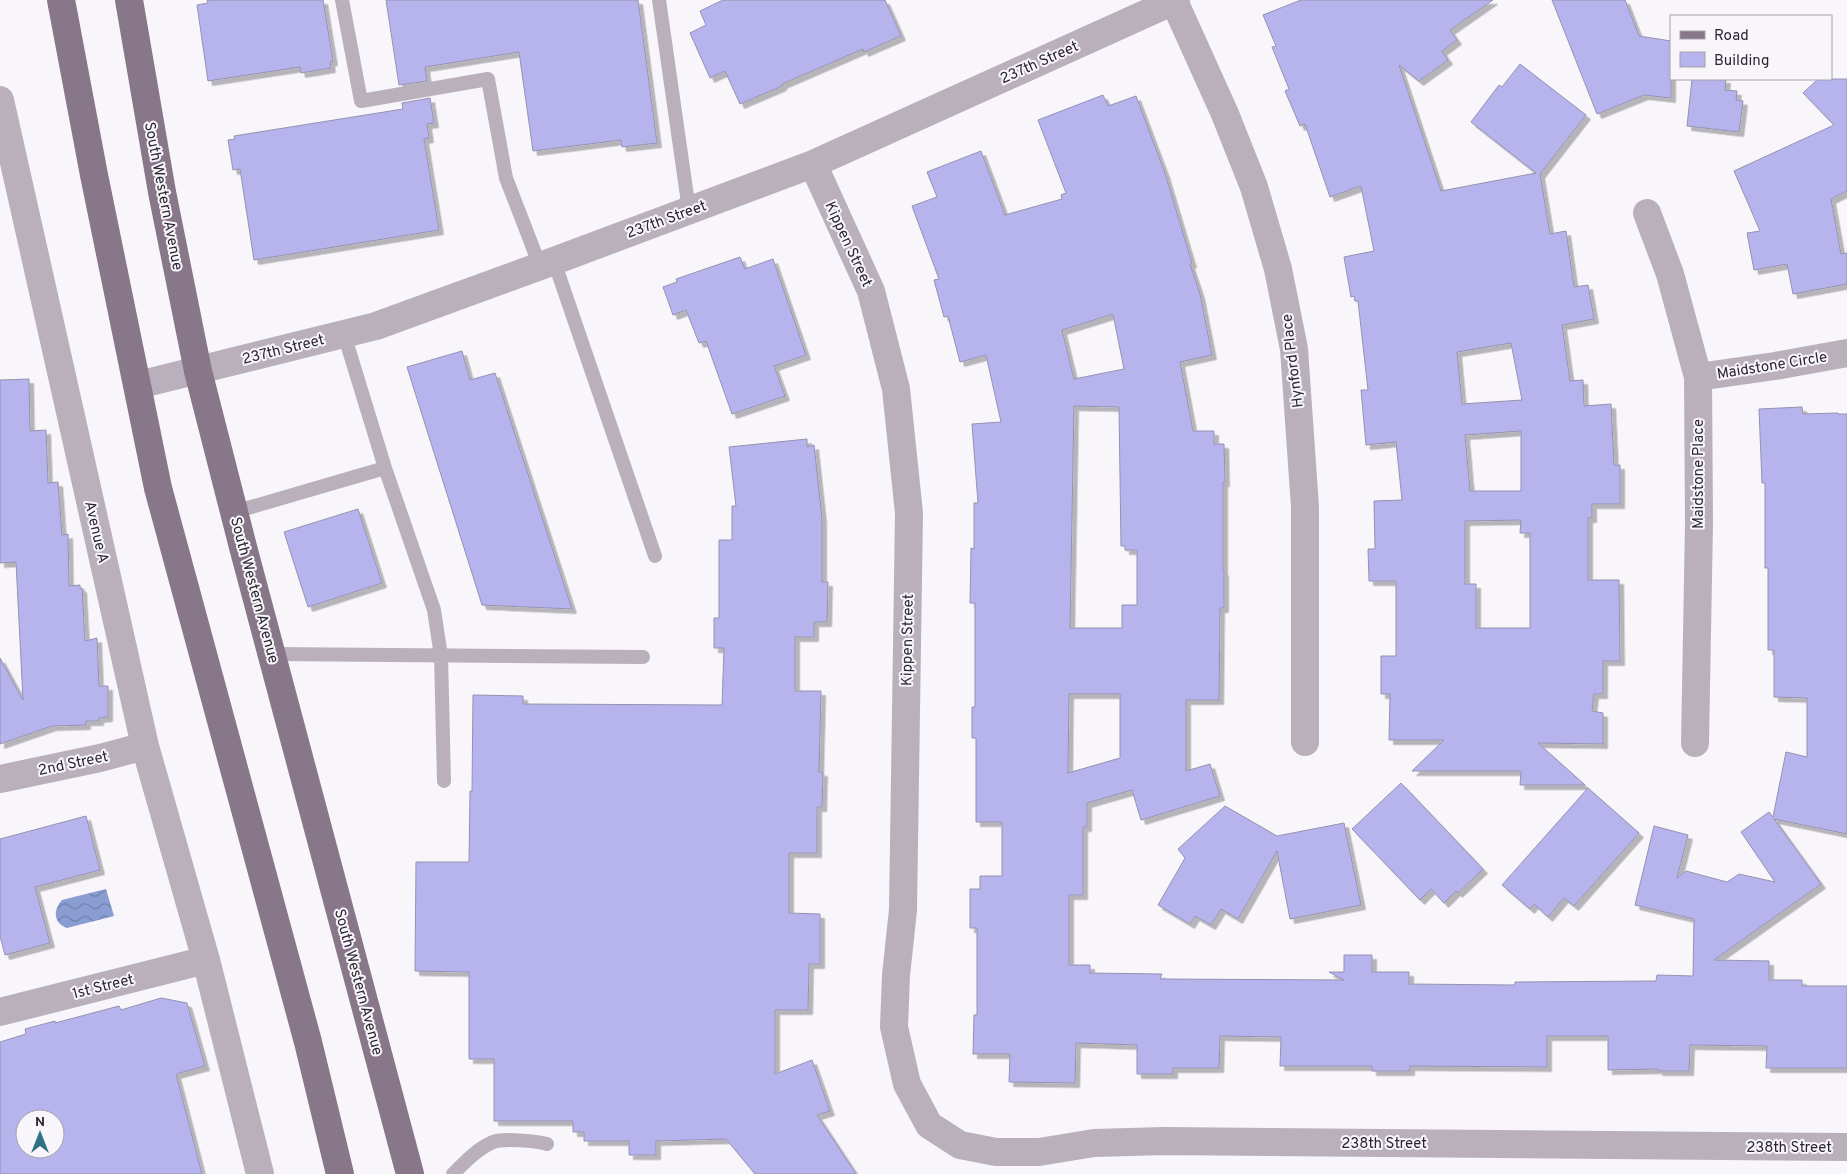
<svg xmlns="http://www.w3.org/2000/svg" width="1847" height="1174" font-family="Overpass,sans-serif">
	<defs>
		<pattern id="water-waves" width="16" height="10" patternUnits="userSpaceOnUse" patternTransform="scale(1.25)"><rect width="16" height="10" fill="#8a9dd2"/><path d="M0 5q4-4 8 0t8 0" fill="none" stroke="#7180ab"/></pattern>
		<filter id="shadow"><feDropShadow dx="4.5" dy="4.5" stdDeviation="0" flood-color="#0004"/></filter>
	</defs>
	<rect width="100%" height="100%" fill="#f8f5fb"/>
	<path fill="url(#water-waves)" d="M 106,889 L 114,916 L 67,928 C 53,923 53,910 62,900 Z"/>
	<path fill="#b7b3ed" stroke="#9492b0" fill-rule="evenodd" filter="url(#shadow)" d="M 207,0 L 323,0 L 333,61 L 330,62 L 331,68 L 301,73 L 300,67 L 208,81 L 197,5 L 208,3 Z
		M 386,0 L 638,0 L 657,143 L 622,147 L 621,140 L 533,151 L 519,52 L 425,67 L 427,81 L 399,85 Z
		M 723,0 L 885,0 L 901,36 L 864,52 L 863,49 L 782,84 L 782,86 L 740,104 L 725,71 L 710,78 L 690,33 L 706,25 L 700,11 Z
		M 1301,0 L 1493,0 L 1450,30 L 1457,40 L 1442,51 L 1448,60 L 1419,81 L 1399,65 L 1441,191 L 1536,173 L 1471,122 L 1499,85 L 1502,87 L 1520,64 L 1586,115 L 1540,174 L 1550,234 L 1566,231 L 1574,287 L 1588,285 L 1594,319 L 1562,325 L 1570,381 L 1583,380 L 1584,406 L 1611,404 L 1614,465 L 1620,465 L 1620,504 L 1592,504 L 1592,518 L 1588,518 L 1588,580 L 1619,580 L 1620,661 L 1603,661 L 1603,694 L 1594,694 L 1592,711 L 1603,713 L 1603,744 L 1538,743 L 1585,785 L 1520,785 L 1521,772 L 1519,771 L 1412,771 L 1444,740 L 1389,740 L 1390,694 L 1381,694 L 1381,656 L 1396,656 L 1396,581 L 1369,581 L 1368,549 L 1375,549 L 1374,501 L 1402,500 L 1396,442 L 1366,445 L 1361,390 L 1368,390 L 1358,301 L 1355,301 L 1354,296 L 1351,297 L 1344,257 L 1374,251 L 1361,186 L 1330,197 L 1305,124 L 1300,126 L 1285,91 L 1289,89 L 1272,47 L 1276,46 L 1263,15 ZM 1511,343 L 1522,400 L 1462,404 L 1457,352 ZM 1521,431 L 1521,491 L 1470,491 L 1465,435 ZM 1521,520 L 1520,533 L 1530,533 L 1530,628 L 1476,628 L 1476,584 L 1465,584 L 1465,521 Z
		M 1552,0 L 1625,0 L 1639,36 L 1671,41 L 1671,98 L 1644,95 L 1597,114 Z
		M 1692,79 L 1726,79 L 1725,90 L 1737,91 L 1736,100 L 1743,101 L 1739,132 L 1687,126 Z
		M 1818,79 L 1847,79 L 1847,191 L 1831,199 L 1841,254 L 1847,253 L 1847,284 L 1793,294 L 1787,264 L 1754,270 L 1747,233 L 1760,231 L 1734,171 L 1834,125 L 1803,93 Z
		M 1103,95 L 1108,106 L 1136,96 L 1165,173 L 1192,263 L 1190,264 L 1200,294 L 1212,355 L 1180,362 L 1193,431 L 1214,431 L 1214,444 L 1224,444 L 1225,482 L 1223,482 L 1223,571 L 1224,571 L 1224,608 L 1220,608 L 1219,700 L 1186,700 L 1186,771 L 1210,764 L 1220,796 L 1141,820 L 1132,790 L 1087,803 L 1087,827 L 1083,827 L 1083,895 L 1069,895 L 1069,965 L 1090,965 L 1090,973 L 1162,974 L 1160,979 L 1344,980 L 1329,972 L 1344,972 L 1344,955 L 1372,955 L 1372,972 L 1409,972 L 1409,984 L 1515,985 L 1515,982 L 1656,981 L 1657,975 L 1693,976 L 1694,919 L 1635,905 L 1654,826 L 1688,835 L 1677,878 L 1686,871 L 1727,882 L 1739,874 L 1775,882 L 1741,832 L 1769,812 L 1773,817 L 1786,752 L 1807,757 L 1807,698 L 1774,697 L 1774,650 L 1768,650 L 1768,568 L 1765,568 L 1765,483 L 1762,483 L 1759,409 L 1802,407 L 1803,414 L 1838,413 L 1838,414 L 1847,414 L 1847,834 L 1774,819 L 1821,884 L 1714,960 L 1769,961 L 1769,980 L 1802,980 L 1802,986 L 1847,986 L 1847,1068 L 1766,1068 L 1767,1046 L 1690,1045 L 1689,1071 L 1658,1071 L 1658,1069 L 1608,1070 L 1608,1036 L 1547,1036 L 1547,1067 L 1410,1066 L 1410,1071 L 1372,1071 L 1372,1066 L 1280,1066 L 1281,1037 L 1220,1036 L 1219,1068 L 1173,1068 L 1173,1074 L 1137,1074 L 1137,1045 L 1076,1043 L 1075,1083 L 1009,1082 L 1010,1054 L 973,1054 L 974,1015 L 977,1015 L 977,928 L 970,928 L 970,889 L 980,889 L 980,876 L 1002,876 L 1002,822 L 976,822 L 976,738 L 972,738 L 972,707 L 975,707 L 975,603 L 970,603 L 971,548 L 974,549 L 974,503 L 978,503 L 972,424 L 1001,422 L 986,355 L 960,362 L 948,316 L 944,317 L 934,280 L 939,279 L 912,206 L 937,197 L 927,172 L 981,151 L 1005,215 L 1062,199 L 1061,195 L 1066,193 L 1038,120 ZM 1113,314 L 1124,369 L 1074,379 L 1062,330 ZM 1074,406 L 1119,407 L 1121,546 L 1125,546 L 1125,550 L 1137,550 L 1137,605 L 1122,605 L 1122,628 L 1070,628 ZM 1069,694 L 1120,694 L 1120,758 L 1068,773 Z
		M 430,98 L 434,123 L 427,124 L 429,138 L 424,139 L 439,230 L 254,260 L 240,169 L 233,170 L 228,140 L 235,139 L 234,136 L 403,109 L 402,103 Z
		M 740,257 L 745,269 L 773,259 L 806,355 L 774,366 L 785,396 L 732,414 L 706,341 L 699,343 L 686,310 L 673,315 L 663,287 L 677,282 L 676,279 Z
		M 462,351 L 470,380 L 495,373 L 572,609 L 482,605 L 407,367 Z
		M 29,379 L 30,431 L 46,430 L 48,483 L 58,482 L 62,535 L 68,534 L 69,586 L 80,585 L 80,588 L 82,588 L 85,641 L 97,638 L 99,686 L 108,686 L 108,717 L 99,718 L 99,721 L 86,721 L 86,725 L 52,726 L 0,744 L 0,658 L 23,700 L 16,562 L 0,563 L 0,380 Z
		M 807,439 L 807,447 L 814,445 L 822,518 L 822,582 L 828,582 L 827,622 L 814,622 L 814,637 L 795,637 L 795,691 L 821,691 L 819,772 L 823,772 L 822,807 L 817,807 L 817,853 L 789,853 L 789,913 L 820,914 L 820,964 L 809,964 L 808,1010 L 775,1010 L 775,1074 L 812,1060 L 830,1111 L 817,1115 L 856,1174 L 755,1174 L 726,1139 L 656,1141 L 656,1155 L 629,1155 L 629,1141 L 584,1141 L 584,1132 L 573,1132 L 573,1121 L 494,1121 L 494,1059 L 469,1059 L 469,972 L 415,971 L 416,862 L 469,862 L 470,791 L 472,791 L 473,695 L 523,696 L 523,704 L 722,705 L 724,648 L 714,648 L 714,618 L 719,618 L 719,540 L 732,540 L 732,506 L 736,506 L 729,447 Z
		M 358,509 L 382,583 L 308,607 L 284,532 Z
		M 1401,783 L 1483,869 L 1458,893 L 1456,891 L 1444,903 L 1431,889 L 1420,900 L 1352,829 Z
		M 1588,788 L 1639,833 L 1574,906 L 1564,898 L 1548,917 L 1534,904 L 1530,909 L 1502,885 Z
		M 1225,806 L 1277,836 L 1344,823 L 1361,905 L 1290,919 L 1277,851 L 1238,919 L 1221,909 L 1211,925 L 1195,916 L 1190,924 L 1158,905 L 1185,858 L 1178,849 Z
		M 86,816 L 100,870 L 35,887 L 50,943 L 5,955 L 0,936 L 0,839 Z
		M 161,998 L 187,1003 L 205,1066 L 176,1074 L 202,1174 L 0,1174 L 0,1042 L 26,1034 L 25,1029 L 55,1021 L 55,1023 L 119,1006 L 121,1010 ZM 25,1119 L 55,1119 L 55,1149 L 25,1149 Z"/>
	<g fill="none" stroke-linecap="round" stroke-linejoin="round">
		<path stroke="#bab0bb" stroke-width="14" d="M 342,0 L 361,101 L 488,79 L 506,178 L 540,266
			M 659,0 L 689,210
			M 554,261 L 655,556
			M 344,334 L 385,468
			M 234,512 L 385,468 L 434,610 L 441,656 L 444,781
			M 271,654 L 643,657
			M 453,1174 C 465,1162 477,1149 493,1142 C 504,1138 536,1141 547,1144"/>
		<path stroke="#bab0bb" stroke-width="28" d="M 1174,1 L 1225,114 L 1254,187 L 1278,269 L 1294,349 L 1305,507 L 1305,742
			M 0,100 L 145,746 L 206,960 L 260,1174
			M 813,164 L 871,291 L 896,389 L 909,513 L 903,910 L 896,975 L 894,1027 L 907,1084 L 929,1125 L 960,1145 L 996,1152 L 1039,1152 L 1094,1143 L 1164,1141 L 1847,1147
			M 1647,213 L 1670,274 L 1698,377 L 1699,523 L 1695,743
			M 1698,377 L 1775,366 L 1847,353
			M 138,385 L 376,326 L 554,261 L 813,164 L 1176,0
			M 0,779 L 100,758 L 145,746
			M 0,1012 L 206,960"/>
		<path stroke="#887689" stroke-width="28" d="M 61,0 L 94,175 L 158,488 L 308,1042 L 340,1174
			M 129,0 L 162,192 L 198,371 L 243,547 L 410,1174"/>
	</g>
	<g text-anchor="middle" stroke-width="4" stroke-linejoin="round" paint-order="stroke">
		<g font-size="15" fill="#2b2631" stroke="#f8f5fb">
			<text transform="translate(1039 62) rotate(-24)" y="5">237th Street</text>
			<text transform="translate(164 196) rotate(79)" y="5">South Western Avenue</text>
			<text transform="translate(666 219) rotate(-20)" y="5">237th Street</text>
			<text transform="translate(849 244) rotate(65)" y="5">Kippen Street</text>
			<text transform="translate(283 349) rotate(-14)" y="5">237th Street</text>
			<text transform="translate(1292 361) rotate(-97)" y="5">Hynford Place</text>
			<text transform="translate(1772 365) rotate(-9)" y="5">Maidstone Circle</text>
			<text transform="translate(1698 474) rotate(-90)" y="5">Maidstone Place</text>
			<text transform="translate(97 532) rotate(77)" y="5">Avenue A</text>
			<text transform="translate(255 590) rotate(75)" y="5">South Western Avenue</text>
			<text transform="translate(907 640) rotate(-89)" y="5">Kippen Street</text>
			<text transform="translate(73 763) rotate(-12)" y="5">2nd Street</text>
			<text transform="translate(359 982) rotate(75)" y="5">South Western Avenue</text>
			<text transform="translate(103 986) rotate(-14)" y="5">1st Street</text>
			<text x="1384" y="1148">238th Street</text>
			<text x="1789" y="1152">238th Street</text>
		</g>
	</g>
	<rect x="1670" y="15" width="162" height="65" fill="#f8f5fb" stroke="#a6a2aa"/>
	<rect x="1680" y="31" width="25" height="8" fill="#887689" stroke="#a6a2aa"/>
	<text x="1714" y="40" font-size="15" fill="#2b2631">Road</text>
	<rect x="1680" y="52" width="25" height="15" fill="#b7b3ed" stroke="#a6a2aa"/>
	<text x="1714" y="65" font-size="15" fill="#2b2631">Building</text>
	<g transform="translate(40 1134)"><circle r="24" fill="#f8f5fb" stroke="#a6a2aa"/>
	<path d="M0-4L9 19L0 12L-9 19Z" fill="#2e7281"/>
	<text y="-8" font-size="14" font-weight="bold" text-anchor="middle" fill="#2b2631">N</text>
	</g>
</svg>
